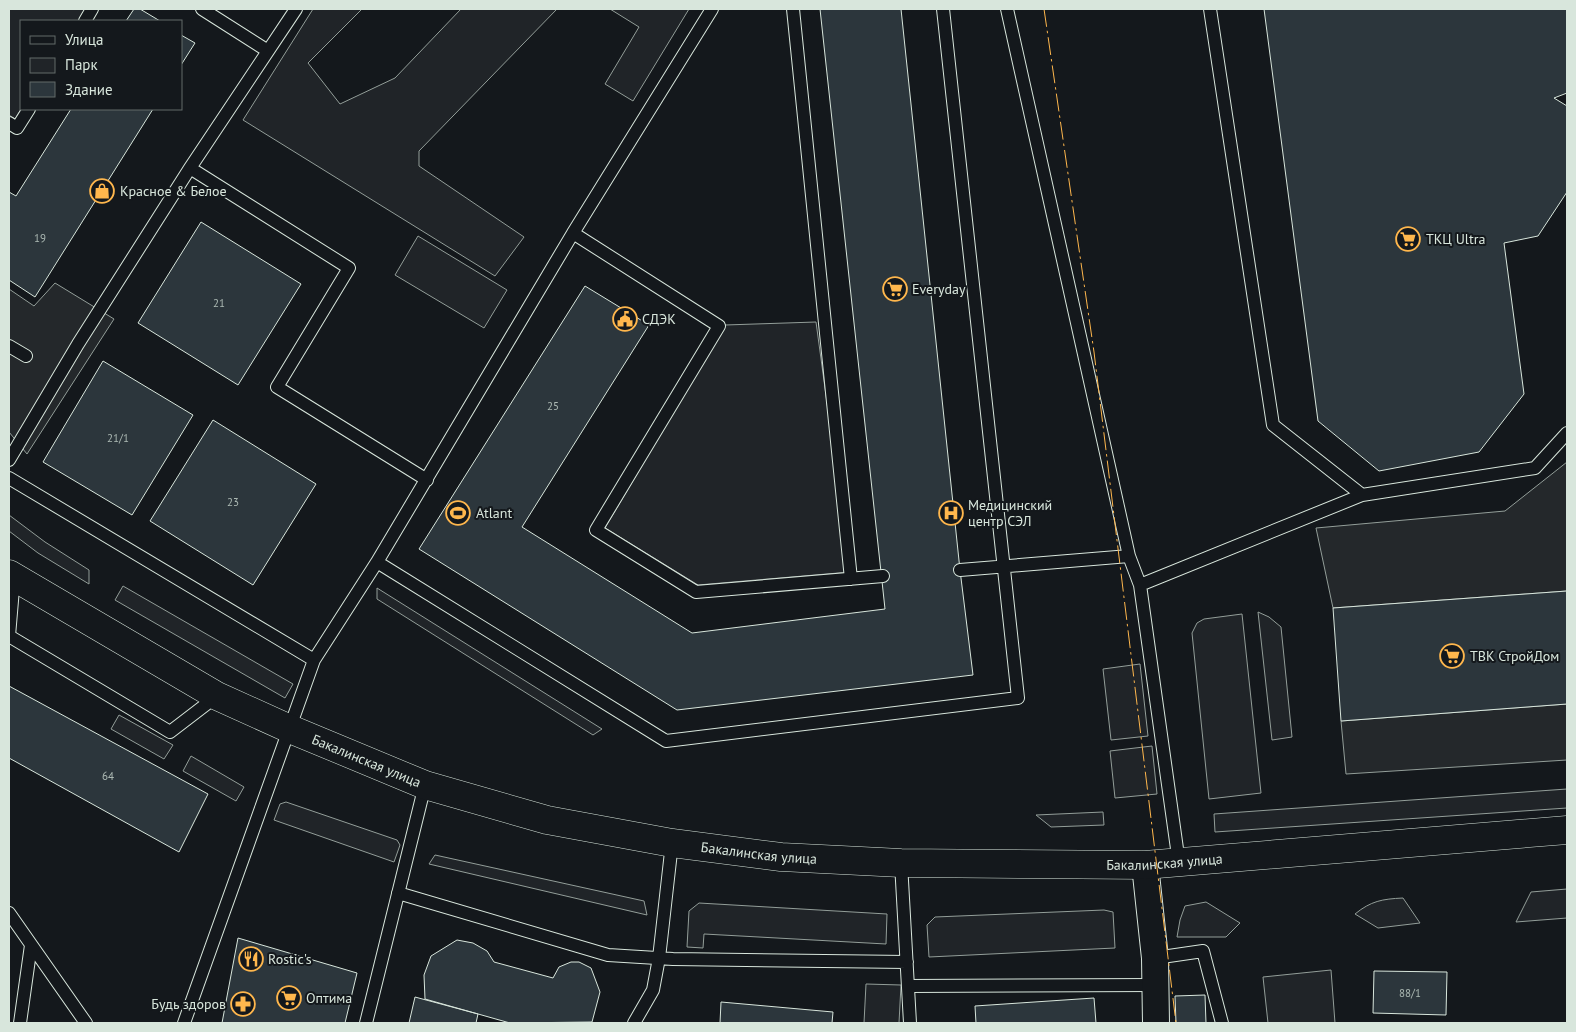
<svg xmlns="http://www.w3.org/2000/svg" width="1576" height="1032" font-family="'PT Sans',sans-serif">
	<rect width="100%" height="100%" fill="#14181c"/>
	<path fill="#202428" stroke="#939e99" d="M 9,9 L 86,9 L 78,21 L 21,21 L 21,109 L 15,119 L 9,115 Z
		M 313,9 L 362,9 L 308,63 L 340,104 L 395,78 L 461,9 L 557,9 L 419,151 L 419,166 L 524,237 L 495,276 L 243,120 Z
		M 610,9 L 689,9 L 633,101 L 605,84 L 639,27 Z
		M 418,236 L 507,290 L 484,328 L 395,275 Z
		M 816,322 L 850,572 L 698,585 L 605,528 L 725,325 Z
		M 9,515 L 45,542 L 89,570 L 89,584 L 38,553 L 9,531 Z
		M 123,586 L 293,684 L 285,698 L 115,600 Z
		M 377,588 L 602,729 L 593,735 L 377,599 Z
		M 1258,612 L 1269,617 L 1281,627 L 1292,737 L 1272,740 Z
		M 1242,614 L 1261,793 L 1209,799 L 1192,633 L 1197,623 L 1204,619 Z
		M 1140,664 L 1148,736 L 1111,740 L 1103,669 Z
		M 119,715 L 173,745 L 164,759 L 111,729 Z
		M 1152,746 L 1157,794 L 1115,798 L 1110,751 Z
		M 191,756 L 244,787 L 236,801 L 183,771 Z
		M 1567,789 L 1567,808 L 1215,832 L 1214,814 Z
		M 286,802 L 397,840 L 400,845 L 394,862 L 274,820 L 280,804 Z
		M 1103,812 L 1104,825 L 1051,827 L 1036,815 Z
		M 435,855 L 644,901 L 647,915 L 429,864 Z
		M 1567,889 L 1567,918 L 1516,922 L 1531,892 Z
		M 1403,898 L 1420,923 L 1378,928 L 1355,914 C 1371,901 1382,899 1403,898 Z
		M 1206,902 L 1240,923 L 1226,937 L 1177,937 L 1180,920 L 1185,906 Z
		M 699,903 L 887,914 L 886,944 L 704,934 L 703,948 L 687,947 L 689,911 Z
		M 1104,910 L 1113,912 L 1115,948 L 929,957 L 927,925 L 935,917 Z
		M 1331,970 L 1335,1023 L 1268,1023 L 1263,977 Z
		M 866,984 L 901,985 L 899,1023 L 864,1023 Z"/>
	<path fill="#24282b" stroke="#939e99" d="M 55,283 L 114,319 L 27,454 L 9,432 L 9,289 L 34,306 Z
		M 1567,462 L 1567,591 L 1333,608 L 1316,528 L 1505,511 Z
		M 1567,704 L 1567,760 L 1346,774 L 1341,721 Z"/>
	<path fill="#2c363c" stroke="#d8e6dc" d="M 134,9 L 140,9 L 160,21 L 126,21 Z
		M 820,9 L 901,9 L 960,570 L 973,675 L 677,710 L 419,549 L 585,286 L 649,325 L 522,527 L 692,633 L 885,609 Z
		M 1264,9 L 1567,9 L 1567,93 L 1554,98 L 1567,106 L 1567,192 L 1538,236 L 1504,243 L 1524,394 L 1479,452 L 1379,471 L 1318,421 Z
		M 181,35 L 195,43 L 181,65 Z
		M 71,109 L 153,109 L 35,297 L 9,280 L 9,192 L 16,196 Z
		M 201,222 L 301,284 L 238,385 L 138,323 Z
		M 103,361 L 193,415 L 132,515 L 43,462 Z
		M 213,420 L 316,484 L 253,585 L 150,521 Z
		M 1567,591 L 1567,704 L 1341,721 L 1333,608 Z
		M 9,686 L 208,794 L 179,852 L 9,758 Z
		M 238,938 L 357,973 L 345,1023 L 222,1023 Z
		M 457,940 L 473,943 L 487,951 L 494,962 L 553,978 L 559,967 L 571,962 L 579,962 L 591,968 L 600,992 L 592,1022 L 510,1023 L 425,999 L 424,975 L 431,956 Z
		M 1374,971 L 1447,972 L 1446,1015 L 1373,1013 Z
		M 1205,995 L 1206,1023 L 1176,1023 L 1175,996 Z
		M 415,997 L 478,1014 L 476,1023 L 409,1023 Z
		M 1094,998 L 1096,1023 L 976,1023 L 975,1006 Z
		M 721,1002 L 833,1012 L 832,1023 L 720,1023 Z"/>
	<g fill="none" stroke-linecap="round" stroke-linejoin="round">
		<g stroke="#d8e6dc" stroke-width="14">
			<path id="service" d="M 202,9 L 268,51
				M 793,9 L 851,579
				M 1007,9 L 1129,556
				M 1210,9 L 1273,425 L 1362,495 L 1535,468 L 1567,433
				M 85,21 L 92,9
				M 9,123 L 17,128 L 29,109
				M 190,168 L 349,268 L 277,387 L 427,480
				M 573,233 L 712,9
				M 9,346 L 26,356
				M 9,460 L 78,344 L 190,168 L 296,9
				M 9,478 L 314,660
				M 377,562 L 573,233 L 719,326 L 596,530 L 696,592 L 883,576
				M 960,570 L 1129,556 L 1140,585 L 1179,863
				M 14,577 L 9,636 L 170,732 L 217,696
				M 1140,585 L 1362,495
				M 901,863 L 910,1023
				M 398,893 L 608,955 L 673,959 L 907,962
				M 9,913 L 86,1023
				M 1155,958 L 1203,951 L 1222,1023
				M 908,986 L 1156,985
				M 20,1023 L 31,945
				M 184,1023 L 314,660 L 377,562 L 666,741 L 1018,698 L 943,9
				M 366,1023 L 425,785
				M 634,1023 L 653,990 L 659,958 L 672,843"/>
		</g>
		<g stroke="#d8e6dc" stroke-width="28">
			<path id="minor" d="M 1145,865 L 1155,958 L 1156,1023"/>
		</g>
		<g stroke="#d8e6dc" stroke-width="29">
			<g id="secondary">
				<path id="s1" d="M 9,574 L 217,696 L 290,729 L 425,785 L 547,820 L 672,843 L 781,857 L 901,863 L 1145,865 L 1567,830"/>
			</g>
		</g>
		<use href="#service" stroke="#14181c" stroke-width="12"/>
		<use href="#minor" stroke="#14181c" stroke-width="26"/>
		<use href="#secondary" stroke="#14181c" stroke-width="28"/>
		<path stroke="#ffb74d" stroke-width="1" stroke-dasharray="18 4 2.5 4" stroke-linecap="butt" d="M 1044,9 L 1094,352 L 1176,1023"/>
	</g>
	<defs>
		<g id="shop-ring" transform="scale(1.25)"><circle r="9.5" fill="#14181c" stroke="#ffb74d" stroke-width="1.5"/><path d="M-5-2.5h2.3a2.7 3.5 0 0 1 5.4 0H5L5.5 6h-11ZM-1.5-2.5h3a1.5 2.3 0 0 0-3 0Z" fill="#ffb74d"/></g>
		<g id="supermarket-ring" transform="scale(1.25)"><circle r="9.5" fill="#14181c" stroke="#ffb74d" stroke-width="1.5"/><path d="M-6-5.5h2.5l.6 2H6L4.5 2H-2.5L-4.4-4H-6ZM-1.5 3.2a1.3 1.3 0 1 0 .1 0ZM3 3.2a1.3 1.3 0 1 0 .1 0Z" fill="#ffb74d"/></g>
		<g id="civic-ring" transform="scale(1.25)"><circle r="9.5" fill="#14181c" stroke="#ffb74d" stroke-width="1.5"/><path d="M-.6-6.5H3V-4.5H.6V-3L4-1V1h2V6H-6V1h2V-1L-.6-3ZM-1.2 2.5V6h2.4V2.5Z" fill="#ffb74d"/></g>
		<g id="stadium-ring" transform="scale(1.25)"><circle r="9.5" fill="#14181c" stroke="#ffb74d" stroke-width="1.5"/><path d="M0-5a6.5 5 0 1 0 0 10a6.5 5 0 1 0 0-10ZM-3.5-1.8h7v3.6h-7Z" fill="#ffb74d"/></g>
		<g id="hospital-ring" transform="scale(1.25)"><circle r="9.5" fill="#14181c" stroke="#ffb74d" stroke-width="1.5"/><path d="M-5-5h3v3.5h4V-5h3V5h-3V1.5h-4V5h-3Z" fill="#ffb74d"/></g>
		<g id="restaurant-ring" transform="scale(1.25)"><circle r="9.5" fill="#14181c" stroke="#ffb74d" stroke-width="1.5"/><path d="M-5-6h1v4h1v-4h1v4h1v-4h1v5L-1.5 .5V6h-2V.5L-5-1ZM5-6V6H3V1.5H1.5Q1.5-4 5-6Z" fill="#ffb74d"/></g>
		<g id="pharmacy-ring" transform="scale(1.25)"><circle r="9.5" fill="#14181c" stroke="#ffb74d" stroke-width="1.5"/><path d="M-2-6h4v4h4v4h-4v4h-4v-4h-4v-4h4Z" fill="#ffb74d"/></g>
	</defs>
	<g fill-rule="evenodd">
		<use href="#shop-ring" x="102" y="191"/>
		<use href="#supermarket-ring" x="1408" y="239"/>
		<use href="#supermarket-ring" x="895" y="289"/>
		<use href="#civic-ring" x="625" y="319"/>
		<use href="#stadium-ring" x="458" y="513"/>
		<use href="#hospital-ring" x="951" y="513"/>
		<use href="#supermarket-ring" x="1452" y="656"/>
		<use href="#restaurant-ring" x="251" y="959"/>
		<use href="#supermarket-ring" x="289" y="998"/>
		<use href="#pharmacy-ring" x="243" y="1004"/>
	</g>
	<g text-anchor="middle" stroke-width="4" stroke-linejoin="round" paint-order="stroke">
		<g font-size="11" fill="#adbab4">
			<text x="40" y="242">19</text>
			<text x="219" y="307">21</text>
			<text x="553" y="410">25</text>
			<text x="118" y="442">21/1</text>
			<text x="233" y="506">23</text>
			<text x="108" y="780">64</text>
			<text x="1410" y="997">88/1</text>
		</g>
		<g font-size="14" fill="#d8e6dc" stroke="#14181c" text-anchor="start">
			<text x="120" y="196">Красное &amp; Белое</text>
			<text x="1426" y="244">ТКЦ Ultra</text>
			<text x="912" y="294">Everyday</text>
			<text x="642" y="324">СДЭК</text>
			<text x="968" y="510">Медицинский<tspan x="968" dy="16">центр СЭЛ</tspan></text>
			<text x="476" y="518">Atlant</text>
			<text x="1470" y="661">ТВК СтройДом</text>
			<text x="268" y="964">Rostic's</text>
			<text x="306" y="1003">Оптима</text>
			<text x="226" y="1009" text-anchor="end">Будь здоров</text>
		</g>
		<g font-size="14" fill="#d8e6dc" stroke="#14181c">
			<text dy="5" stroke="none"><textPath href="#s1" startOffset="404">Бакалинская улица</textPath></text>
			<text dy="5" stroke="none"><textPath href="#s1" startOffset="809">Бакалинская улица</textPath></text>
			<text dy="5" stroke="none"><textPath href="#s1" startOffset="1215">Бакалинская улица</textPath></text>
		</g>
	</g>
	<rect width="1576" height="1032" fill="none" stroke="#d8e6dc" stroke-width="20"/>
	<rect x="20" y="20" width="162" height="90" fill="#14181c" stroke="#626a69"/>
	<rect x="30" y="36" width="25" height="8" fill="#14181c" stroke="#626a69"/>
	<text x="65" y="45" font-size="15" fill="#d8e6dc">Улица</text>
	<rect x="30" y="58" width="25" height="15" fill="#202428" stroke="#626a69"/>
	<text x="65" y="70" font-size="15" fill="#d8e6dc">Парк</text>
	<rect x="30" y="82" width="25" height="15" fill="#2c363c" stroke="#626a69"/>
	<text x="65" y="95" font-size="15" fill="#d8e6dc">Здание</text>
</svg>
